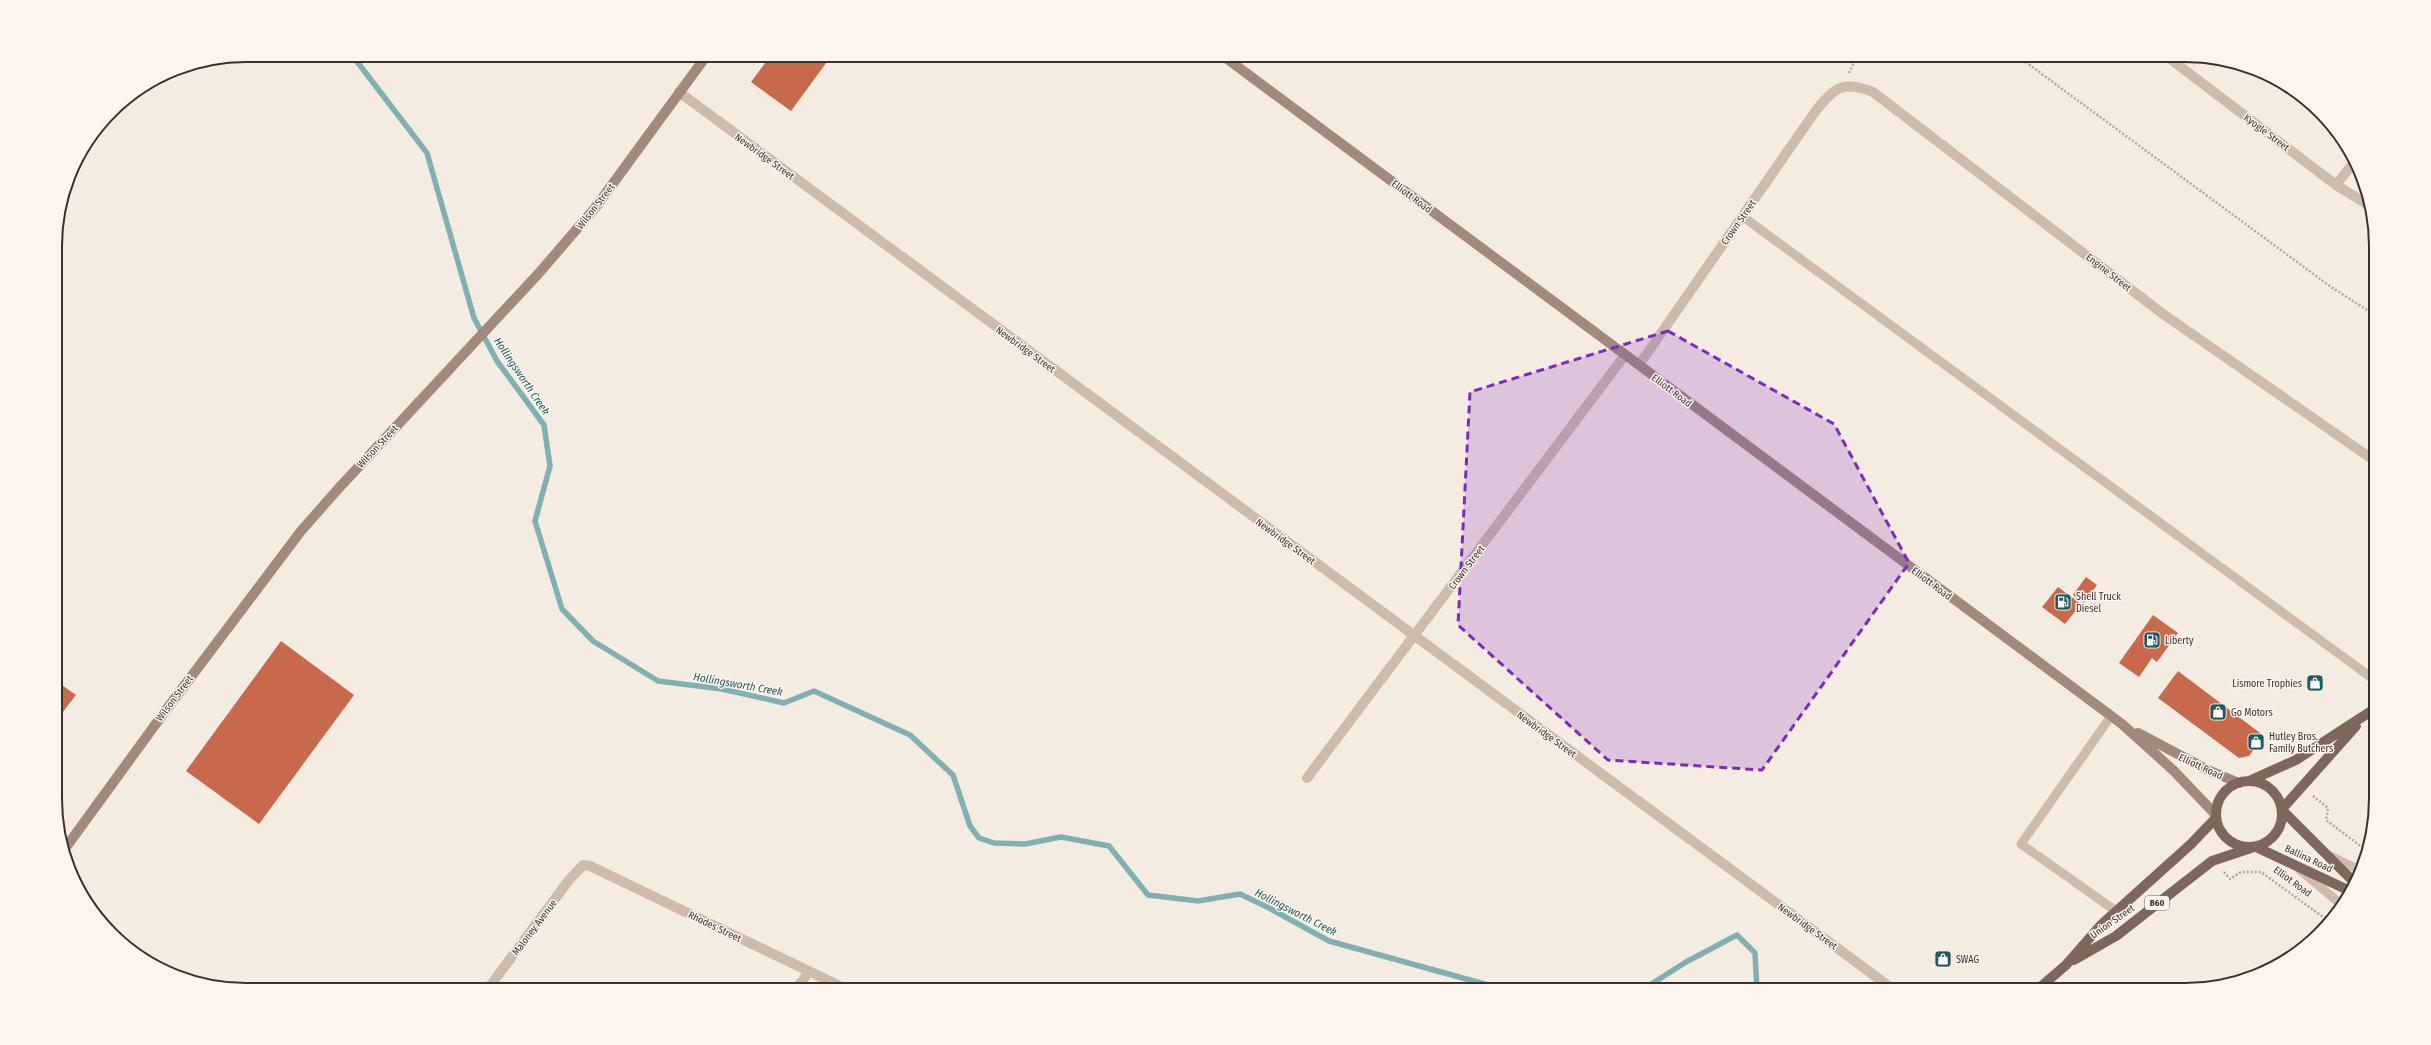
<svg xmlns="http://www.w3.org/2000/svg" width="2431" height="1045" font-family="'Fira Sans Condensed',sans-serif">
	<rect width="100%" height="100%" fill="#f4ebe1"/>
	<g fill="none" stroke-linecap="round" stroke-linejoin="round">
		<path stroke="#7fb0b2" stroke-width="5.5" d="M 352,55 L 427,153 L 474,318 L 497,361 L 544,425 L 550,466 L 535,521 L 562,609 L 593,641 L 658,681 L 722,689 L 784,703 L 814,691 L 910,735 L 953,775 L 970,826 L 979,838 L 994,843 L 1025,844 L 1061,837 L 1109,846 L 1148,895 L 1198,901 L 1240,894 L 1269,908 L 1329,941 L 1506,990
			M 1642,990 L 1686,962 L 1737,935 L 1755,953 L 1757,990"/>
	</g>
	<path fill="#c8694b" d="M 771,55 L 832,55 L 791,111 L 751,82 Z
		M 2086,577 L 2097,585 L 2084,603 L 2073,595 Z
		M 2058,587 L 2081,604 L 2065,624 L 2042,607 Z
		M 2153,615 L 2178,633 L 2157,662 L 2152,658 L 2139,677 L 2119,663 Z
		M 281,641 L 354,695 L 259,824 L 186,771 Z
		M 2178,671 L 2264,736 L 2249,756 L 2239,758 L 2158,698 Z
		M 56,681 L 76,695 L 56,721 Z"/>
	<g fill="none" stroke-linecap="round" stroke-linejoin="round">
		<path stroke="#b9a596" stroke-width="2.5" stroke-dasharray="2 2" stroke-linecap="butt" d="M 2016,55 L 2331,287 L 2375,315
			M 1849,73 L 1857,55
			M 2313,796 L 2328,808 L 2326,820 L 2366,850
			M 2224,872 L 2230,879 L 2241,872 L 2261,872 L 2330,922"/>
		<path stroke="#cdbbac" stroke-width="9" d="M 1742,216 L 2376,681
			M 2111,716 L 2021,844 L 2116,911
			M 2328,855 L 2362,871
			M 2300,870 L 2342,905"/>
		<path stroke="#cdbbac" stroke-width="10" d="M 2165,55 L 2336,185 L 2370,206
			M 679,92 L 1894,990
			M 2336,185 L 2355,161
			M 1639,365 L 1817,109 C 1836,86 1844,81 1873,92 L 2163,314 L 2375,461
			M 1307,778 L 1625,355
			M 487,990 L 569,880 L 583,865 L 590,866 L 848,990
			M 795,990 L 809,972"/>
		<path stroke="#a18a7d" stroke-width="10" d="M 1222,55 L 2122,724 L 2174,771 L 2216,815
			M 2138,733 L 2208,770 L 2239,783
			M 64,850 L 163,714 L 301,531 L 338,489 L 539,273 L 595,208 L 707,55"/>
		<path stroke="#7d675c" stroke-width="10" d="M2216 814a33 33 0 1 1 66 0a33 33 0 1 1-66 0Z
			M 2249,781 L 2296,760 L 2376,708
			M 2282,809 L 2356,726
			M 2282,810 L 2355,883
			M 2256,847 L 2350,891
			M 2074,960 L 2116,936 L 2212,861 L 2251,848
			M 2037,990 L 2066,965 L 2101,925 L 2191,844 L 2216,818"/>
	</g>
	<path fill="#7b2cbf" fill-opacity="0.2" stroke="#7b2cbf" stroke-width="3" stroke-dasharray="8 5" stroke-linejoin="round" d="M 1668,331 L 1834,424 L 1909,563 L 1762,770 L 1608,760 L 1458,625 L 1470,392 Z"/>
	<defs>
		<g id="fuel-square" transform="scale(0.9)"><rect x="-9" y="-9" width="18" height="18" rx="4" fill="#1f5a5e" stroke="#fbf5ee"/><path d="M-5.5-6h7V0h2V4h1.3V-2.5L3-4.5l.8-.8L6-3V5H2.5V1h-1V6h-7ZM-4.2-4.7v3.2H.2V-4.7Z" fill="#fff"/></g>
		<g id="shop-square" transform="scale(0.9)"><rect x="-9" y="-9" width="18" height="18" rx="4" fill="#1f5a5e" stroke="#fbf5ee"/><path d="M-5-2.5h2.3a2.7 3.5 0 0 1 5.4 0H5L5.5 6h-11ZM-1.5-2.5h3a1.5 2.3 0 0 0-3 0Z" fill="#fff"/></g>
	</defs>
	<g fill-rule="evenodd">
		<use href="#fuel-square" x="2063" y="602"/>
		<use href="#fuel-square" x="2152" y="640"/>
		<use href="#shop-square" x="2315" y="683"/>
		<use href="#shop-square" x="2218" y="712"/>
		<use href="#shop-square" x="2256" y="742"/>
		<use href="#shop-square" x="1943" y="959"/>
	</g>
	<g text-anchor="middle" stroke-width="3" stroke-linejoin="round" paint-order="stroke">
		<rect fill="#fbf5ee" stroke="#756b66" stroke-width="1" x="2145" y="896" width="24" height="14" rx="3"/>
		<g font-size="9" font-weight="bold" fill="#3b302b">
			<text x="2157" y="906">B60</text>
		</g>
		<g font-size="10" fill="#3b302b" stroke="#fbf5ee">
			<text transform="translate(2267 132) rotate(37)" y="4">Kyogle Street</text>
			<text transform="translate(765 156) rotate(36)" y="4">Newbridge Street</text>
			<text transform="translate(1412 196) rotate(37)" y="4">Elliott Road</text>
			<text transform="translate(595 206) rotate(-52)" y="4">Wilson Street</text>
			<text transform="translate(1738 222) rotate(-55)" y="4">Crown Street</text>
			<text transform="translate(2109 272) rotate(38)" y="4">Engine Street</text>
			<text transform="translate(1026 349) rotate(36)" y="4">Newbridge Street</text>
			<text transform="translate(1672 390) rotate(37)" y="4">Elliott Road</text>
			<text transform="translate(377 446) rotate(-47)" y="4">Wilson Street</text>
			<text transform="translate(1286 541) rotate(36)" y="4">Newbridge Street</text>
			<text transform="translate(1466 567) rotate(-53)" y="4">Crown Street</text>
			<text transform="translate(1932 583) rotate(37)" y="4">Elliott Road</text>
			<text transform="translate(174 698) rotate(-53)" y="4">Wilson Street</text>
			<text transform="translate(1547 734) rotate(36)" y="4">Newbridge Street</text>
			<text transform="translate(2201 766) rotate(25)" y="4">Elliott Road</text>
			<text transform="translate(2309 858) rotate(25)" y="4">Ballina Road</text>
			<text transform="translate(2293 881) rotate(36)" y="4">Elliot Road</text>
			<text transform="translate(2112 921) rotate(-35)" y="4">Union Street</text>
			<text transform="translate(715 926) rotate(26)" y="4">Rhodes Street</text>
			<text transform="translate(1808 926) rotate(36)" y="4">Newbridge Street</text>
			<text transform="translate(534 927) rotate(-53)" y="4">Maloney Avenue</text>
		</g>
		<g font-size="10" fill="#3b302b" stroke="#fbf5ee" text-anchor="start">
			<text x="2076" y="600">Shell Truck<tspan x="2076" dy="12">Diesel</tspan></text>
			<text x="2165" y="644">Liberty</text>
			<text x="2302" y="687" text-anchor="end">Lismore Trophies</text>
			<text x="2231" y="716">Go Motors</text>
			<text x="2269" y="740">Hutley Bros.<tspan x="2269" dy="12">Family Butchers</tspan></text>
			<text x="1956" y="963">SWAG</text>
		</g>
		<g font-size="11" font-style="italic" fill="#1f5a5e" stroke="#fbf5ee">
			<text transform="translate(522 376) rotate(56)" y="4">Hollingsworth Creek</text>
			<text transform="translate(738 684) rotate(10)" y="4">Hollingsworth Creek</text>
			<text transform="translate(1296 912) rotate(27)" y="4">Hollingsworth Creek</text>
		</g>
	</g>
	<path d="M0 0H2431V1045H0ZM246 62H2185A184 184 0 0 1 2369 246V799A184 184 0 0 1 2185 983H246A184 184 0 0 1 62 799V246A184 184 0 0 1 246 62Z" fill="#fbf5ee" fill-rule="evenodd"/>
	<path fill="none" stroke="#3b302b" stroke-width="2" d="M246 62H2185A184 184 0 0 1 2369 246V799A184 184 0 0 1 2185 983H246A184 184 0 0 1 62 799V246A184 184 0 0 1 246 62Z"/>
</svg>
